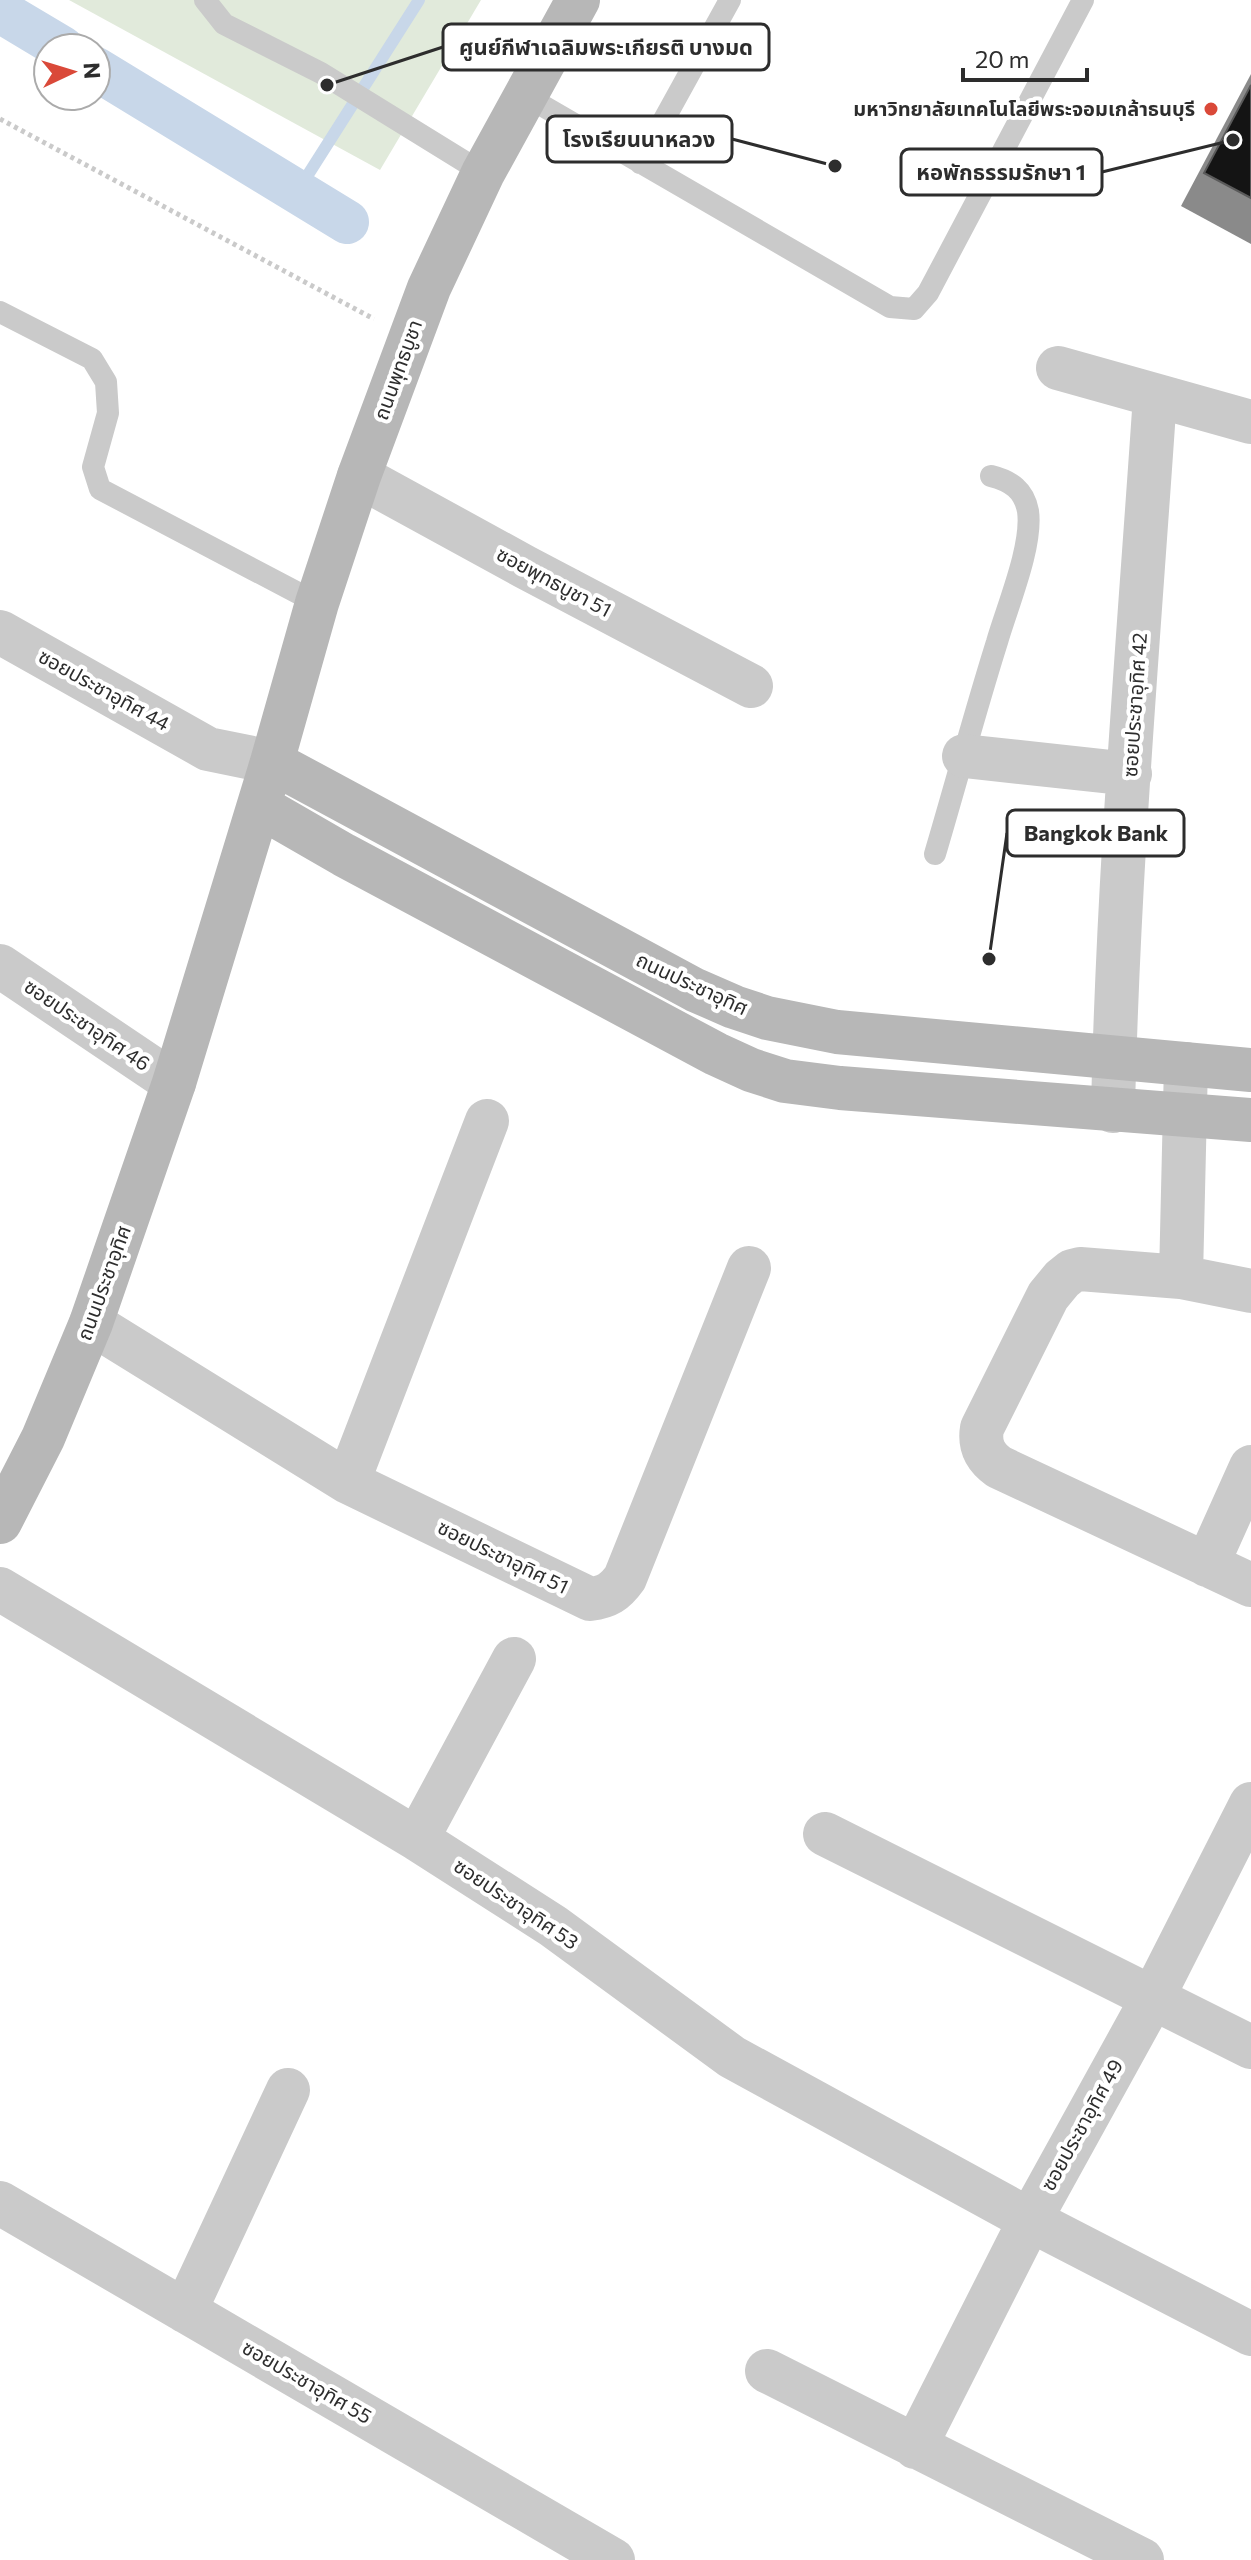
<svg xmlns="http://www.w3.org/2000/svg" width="1251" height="2560" font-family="Commissioner,'Noto Sans Thai',sans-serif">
	<rect width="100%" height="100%" fill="#fff"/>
	<path fill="#e1eadb" d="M 69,0 L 481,0 L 380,170 Z"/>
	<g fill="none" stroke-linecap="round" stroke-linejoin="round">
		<path stroke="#c8d7e9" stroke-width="12" d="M 297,192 L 419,0"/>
		<path stroke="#c8d7e9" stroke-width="44" d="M 0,11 L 62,48
			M 96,69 L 347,222"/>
		<path stroke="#cacaca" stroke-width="5" stroke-dasharray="4 4" stroke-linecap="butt" d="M 0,119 L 374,319"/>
		<path stroke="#cacaca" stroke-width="22" d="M 205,0 L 224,24 L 321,73 L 483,173
			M 524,95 L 890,307 L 914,309 L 928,293 L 1083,0
			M 640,163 L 730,0
			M 0,312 L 92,359 L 106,382 L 108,413 L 93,467 L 100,489 L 317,603
			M 935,854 C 956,783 975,712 997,642 C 1007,607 1033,546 1028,511 C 1024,490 1011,481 991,476"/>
		<path stroke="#cacaca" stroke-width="44" d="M 1058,368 L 1251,422
			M 359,476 L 525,567 L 751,686
			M 0,632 L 208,749 L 272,762
			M 964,756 L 1130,774
			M 0,966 L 174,1083
			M 1113,1111 C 1118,872 1139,634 1155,396
			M 1181,1277 L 1186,1064
			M 1251,1291 L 1181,1277 L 1080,1269 L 1072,1271 L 1062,1279 L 1048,1296 L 982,1428 C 979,1446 985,1457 999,1467 L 1251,1585
			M 91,1323 L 348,1482 L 590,1599 C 607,1597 615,1592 625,1578 L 749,1268
			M 348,1482 L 487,1121
			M 1207,1565 L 1251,1467
			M 0,1589 L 417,1839 L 553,1926 L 732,2057 L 1030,2220 L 1251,2334
			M 825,1834 L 1251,2047
			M 417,1839 L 514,1659
			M 0,2203 L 613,2560
			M 185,2311 L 288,2090
			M 767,2371 L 1142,2560
			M 915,2447 L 1030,2220 L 1152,1999 L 1251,1804"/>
		<path stroke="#b7b7b7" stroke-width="44" d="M 272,762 L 695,990 L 734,1007 L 767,1018 L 837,1032 L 1251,1070
			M 259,806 L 344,855 L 716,1054 L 751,1070 L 785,1081 L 840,1088 L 1251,1120
			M 0,1522 L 43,1438 L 91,1323 L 174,1083 L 272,762 L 317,603 L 359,476 L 410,339 L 429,288 L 483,173 L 578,0"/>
	</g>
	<path fill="#8a8a8a" d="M 1251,74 L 1251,244 L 1181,206 Z"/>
	<path fill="#141414" stroke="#5a5a5a" stroke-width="2" d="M 1251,85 L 1251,198 L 1204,173 Z"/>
	<circle fill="#da4939" stroke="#fff" stroke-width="3" cx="1211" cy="109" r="8"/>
	<g text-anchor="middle" stroke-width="8" stroke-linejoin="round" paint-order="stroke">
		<g font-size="20" font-weight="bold" fill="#2d2d2d" stroke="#fff" text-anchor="end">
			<text x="1195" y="116">มหาวิทยาลัยเทคโนโลยีพระจอมเกล้าธนบุรี</text>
		</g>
		<g font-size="20" fill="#2d2d2d" stroke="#fff">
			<text transform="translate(398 370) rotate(-70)" y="7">ถนนพุทธบูชา</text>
			<text transform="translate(554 582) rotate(28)" y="7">ซอยพุทธบูชา 51</text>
			<text transform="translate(104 690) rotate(29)" y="7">ซอยประชาอุทิศ 44</text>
			<text transform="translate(1135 705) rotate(-86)" y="7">ซอยประชาอุทิศ 42</text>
			<text transform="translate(692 984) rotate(25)" y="7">ถนนประชาอุทิศ</text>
			<text transform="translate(87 1025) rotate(34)" y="7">ซอยประชาอุทิศ 46</text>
			<text transform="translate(104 1283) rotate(-70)" y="7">ถนนประชาอุทิศ</text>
			<text transform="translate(503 1557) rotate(26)" y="7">ซอยประชาอุทิศ 51</text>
			<text transform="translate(516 1904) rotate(34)" y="7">ซอยประชาอุทิศ 53</text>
			<text transform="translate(1082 2125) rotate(-61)" y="7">ซอยประชาอุทิศ 49</text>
			<text transform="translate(307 2382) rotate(30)" y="7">ซอยประชาอุทิศ 55</text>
		</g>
	</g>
	<path fill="none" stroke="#2d2d2d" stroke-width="3" d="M327 85L443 47M835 166L732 139M1233 140L1102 172M989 959L1007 833"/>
	<g fill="#2d2d2d" stroke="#fff" stroke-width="3">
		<circle cx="327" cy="85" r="8"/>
		<circle cx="835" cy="166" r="8"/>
		<circle cx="1233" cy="140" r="8"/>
		<circle cx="989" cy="959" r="8"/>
	</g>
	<g fill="#fff" stroke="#2d2d2d" stroke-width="3">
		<rect x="443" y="24" width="326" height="46" rx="8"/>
		<rect x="547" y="116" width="185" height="46" rx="8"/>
		<rect x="901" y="149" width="201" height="46" rx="8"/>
		<rect x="1007" y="810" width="177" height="46" rx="8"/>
	</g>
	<g font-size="22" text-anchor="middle" font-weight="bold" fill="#2d2d2d">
		<text x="606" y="55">ศูนย์กีฬาเฉลิมพระเกียรติ บางมด</text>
		<text x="639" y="147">โรงเรียนนาหลวง</text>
		<text x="1001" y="180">หอพักธรรมรักษา 1</text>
		<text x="1096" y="841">Bangkok Bank</text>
	</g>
	<g transform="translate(72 72) rotate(86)"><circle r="38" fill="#ffffff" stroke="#ababab" stroke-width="2"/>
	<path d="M0-6L14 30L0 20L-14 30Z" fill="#da4939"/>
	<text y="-12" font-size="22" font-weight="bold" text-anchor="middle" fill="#2d2d2d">N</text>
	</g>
	<path d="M963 68v12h124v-12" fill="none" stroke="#2d2d2d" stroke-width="4"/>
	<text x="975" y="68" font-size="24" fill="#2d2d2d" stroke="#ffffff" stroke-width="6" paint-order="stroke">20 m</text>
</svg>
